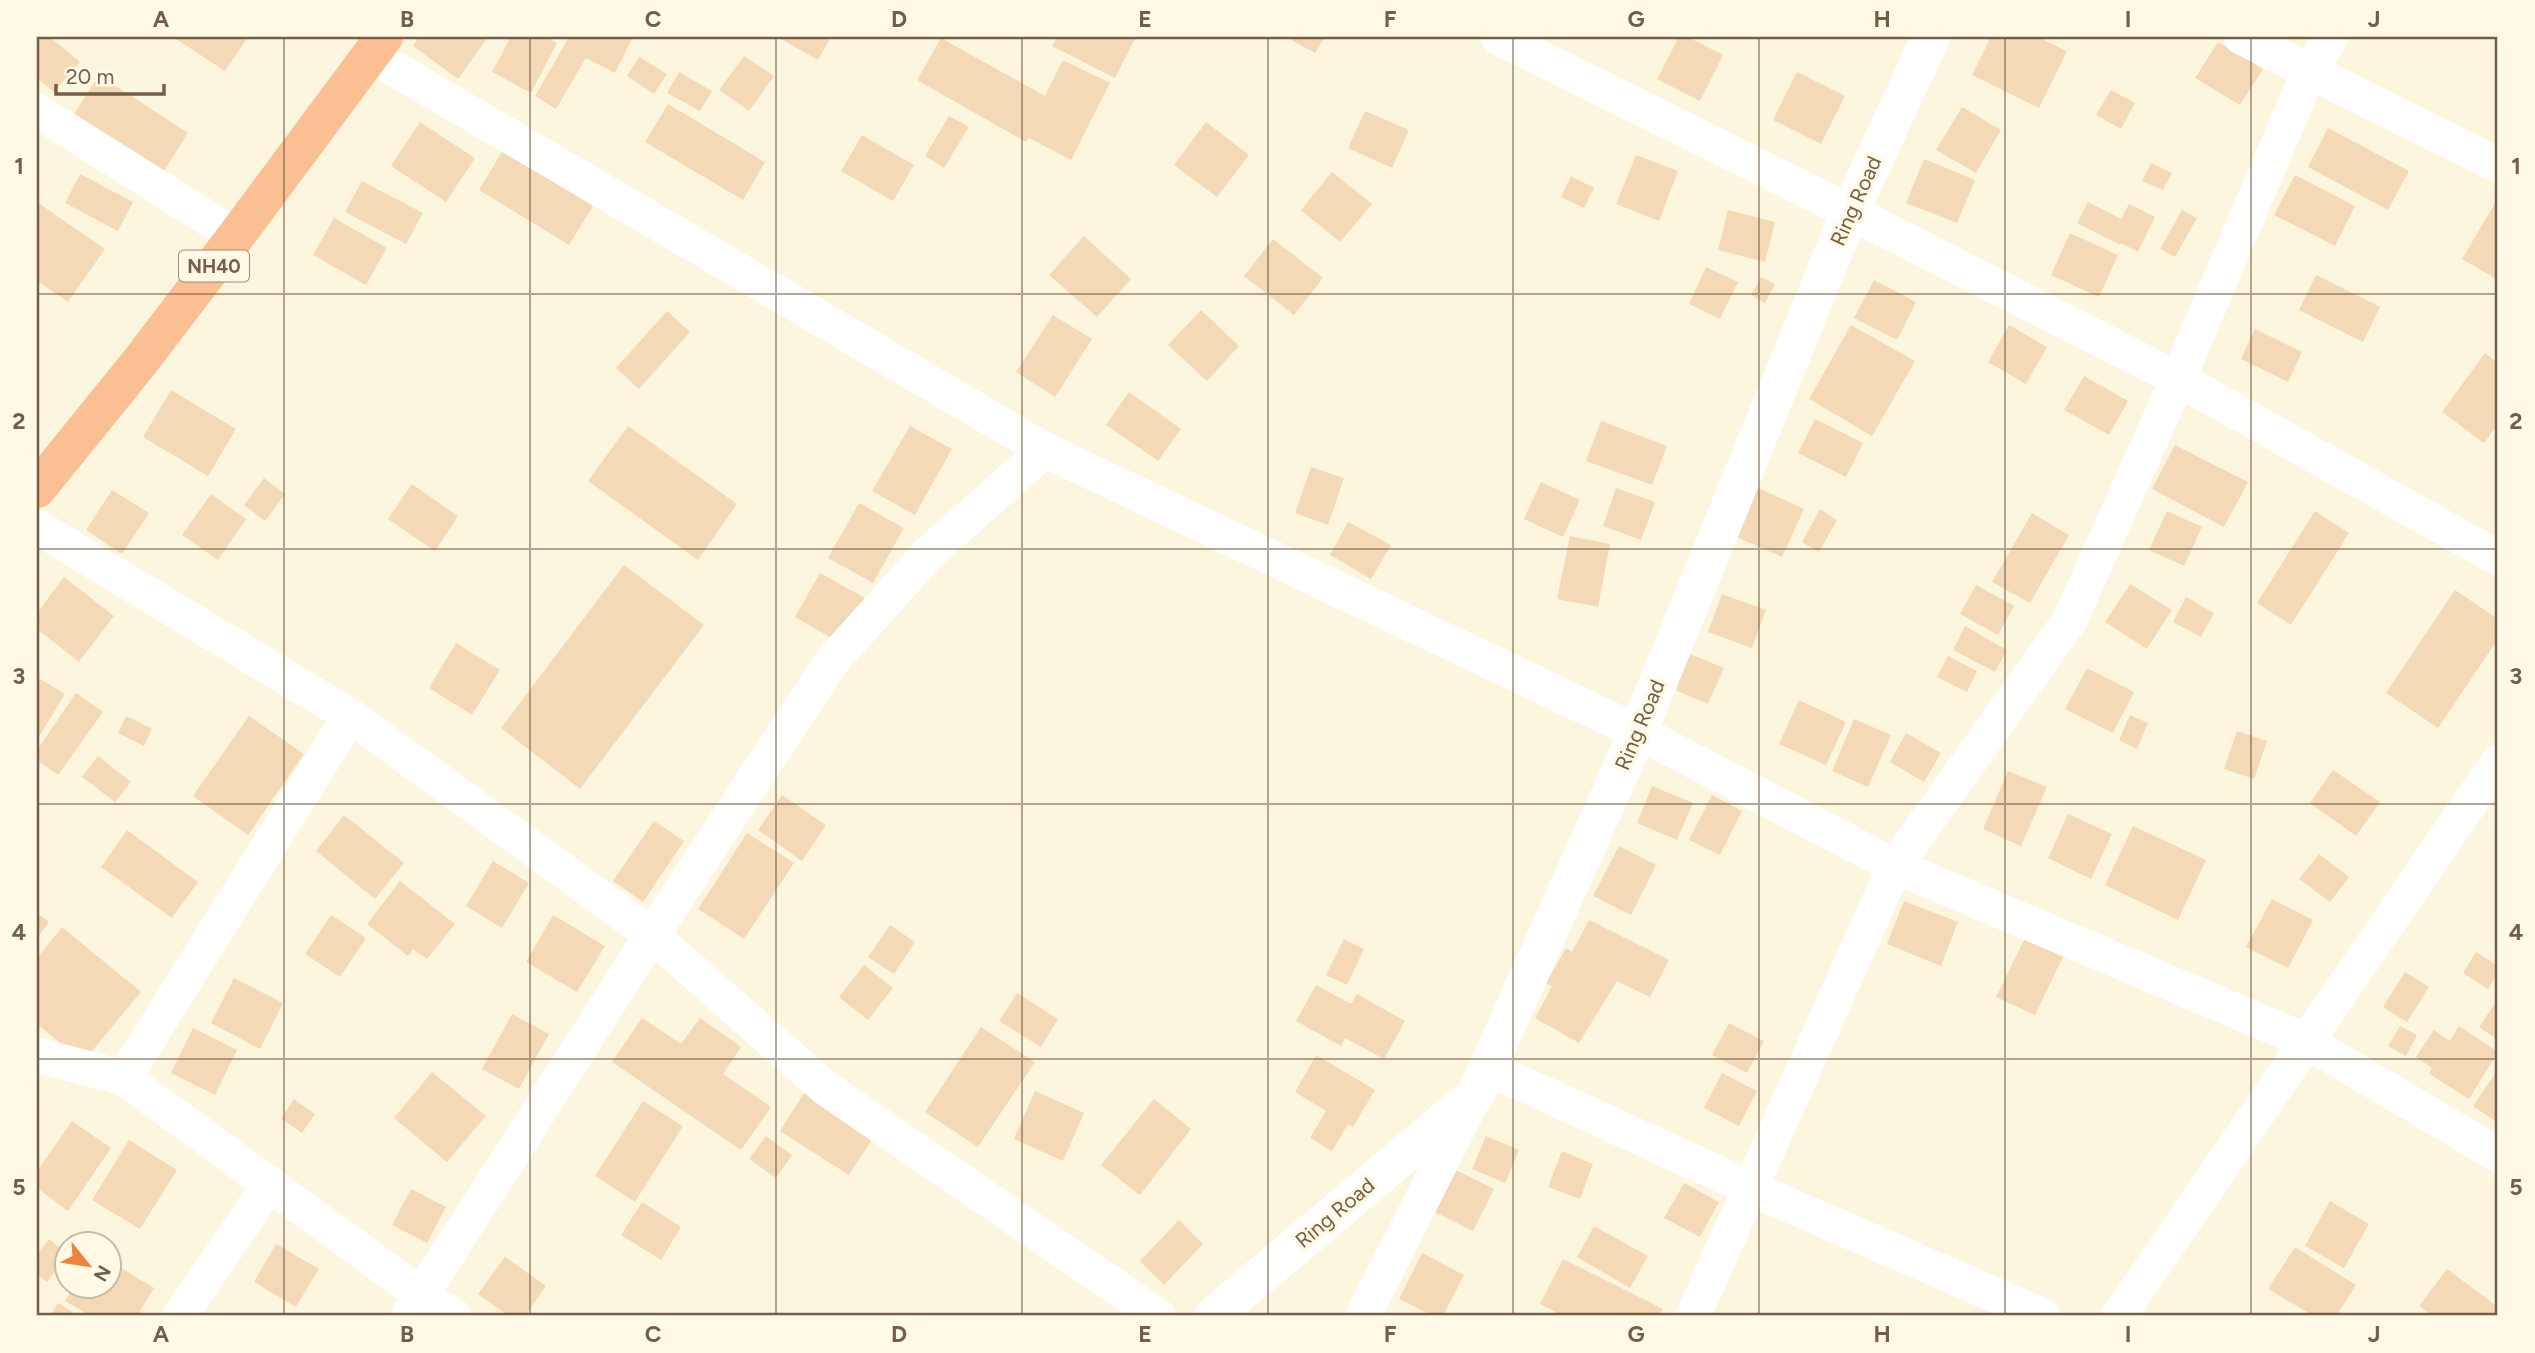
<svg xmlns="http://www.w3.org/2000/svg" width="2535" height="1353" font-family="Figtree,sans-serif">
	<rect width="100%" height="100%" fill="#fdf6df"/>
	<path fill="#f3d9b6" d="M 38,37 L 50,37 L 80,62 L 54,92 L 37,78 Z
		M 173,37 L 248,37 L 225,71 Z
		M 419,37 L 488,37 L 458,79 L 413,46 Z
		M 511,37 L 546,37 L 557,43 L 531,93 L 492,72 Z
		M 569,37 L 633,37 L 615,73 L 586,58 L 556,109 L 535,96 Z
		M 777,37 L 831,37 L 818,60 Z
		M 1057,37 L 1136,37 L 1115,78 L 1052,46 Z
		M 1286,37 L 1325,37 L 1315,53 Z
		M 1679,37 L 1688,37 L 1723,55 L 1700,101 L 1657,79 Z
		M 1991,37 L 2037,37 L 2067,51 L 2039,108 L 1972,75 Z
		M 941,38 L 1045,96 L 1063,60 L 1110,83 L 1071,160 L 1029,138 L 1026,142 L 917,80 Z
		M 2218,42 L 2263,69 L 2240,105 L 2195,78 Z
		M 744,56 L 774,76 L 749,111 L 719,90 Z
		M 639,57 L 667,74 L 654,94 L 627,76 Z
		M 679,72 L 712,91 L 700,111 L 667,93 Z
		M 1797,72 L 1845,96 L 1821,144 L 1773,120 Z
		M 99,75 L 188,133 L 160,177 L 71,119 Z
		M 2111,90 L 2135,103 L 2121,129 L 2096,115 Z
		M 668,104 L 765,162 L 743,200 L 645,142 Z
		M 1962,107 L 2001,130 L 1976,173 L 1936,150 Z
		M 1365,111 L 1409,130 L 1392,168 L 1348,148 Z
		M 949,116 L 969,127 L 944,168 L 925,156 Z
		M 420,122 L 475,158 L 446,202 L 391,166 Z
		M 1206,122 L 1249,155 L 1217,197 L 1174,165 Z
		M 2328,128 L 2409,171 L 2388,210 L 2308,167 Z
		M 862,135 L 914,165 L 893,201 L 841,171 Z
		M 503,150 L 593,206 L 569,245 L 479,190 Z
		M 1636,155 L 1678,171 L 1659,221 L 1616,204 Z
		M 1924,159 L 1975,180 L 1957,223 L 1906,203 Z
		M 2151,163 L 2172,173 L 2163,190 L 2142,181 Z
		M 1332,172 L 1372,204 L 1340,242 L 1301,210 Z
		M 80,174 L 133,202 L 118,231 L 65,203 Z
		M 2295,175 L 2355,206 L 2335,246 L 2274,215 Z
		M 1571,176 L 1594,188 L 1584,208 L 1561,197 Z
		M 362,181 L 423,213 L 406,244 L 345,212 Z
		M 2498,198 L 2498,280 L 2462,259 Z
		M 37,202 L 105,249 L 68,302 L 37,281 Z
		M 2088,202 L 2121,219 L 2129,204 L 2155,217 L 2138,252 L 2121,243 L 2120,245 L 2077,223 Z
		M 1728,210 L 1775,222 L 1765,262 L 1718,250 Z
		M 2182,210 L 2197,218 L 2175,257 L 2160,249 Z
		M 334,218 L 387,248 L 366,285 L 313,255 Z
		M 2070,233 L 2118,255 L 2099,297 L 2051,275 Z
		M 1084,236 L 1131,279 L 1097,317 L 1049,275 Z
		M 1273,239 L 1323,278 L 1294,315 L 1244,276 Z
		M 1706,267 L 1738,282 L 1720,319 L 1689,304 Z
		M 2316,275 L 2380,307 L 2363,342 L 2299,310 Z
		M 1761,277 L 1775,284 L 1765,303 L 1751,295 Z
		M 1874,280 L 1916,302 L 1897,340 L 1854,318 Z
		M 1201,310 L 1239,346 L 1207,381 L 1168,345 Z
		M 667,311 L 690,332 L 639,389 L 616,368 Z
		M 1053,315 L 1092,339 L 1055,397 L 1016,372 Z
		M 1851,325 L 1915,361 L 1872,436 L 1809,399 Z
		M 2009,325 L 2047,347 L 2026,384 L 1988,362 Z
		M 2255,329 L 2302,352 L 2288,382 L 2241,359 Z
		M 2485,353 L 2498,363 L 2498,424 L 2484,443 L 2442,412 Z
		M 2084,376 L 2128,401 L 2109,435 L 2064,410 Z
		M 171,390 L 236,429 L 208,476 L 143,437 Z
		M 1129,392 L 1181,429 L 1158,461 L 1106,425 Z
		M 1815,419 L 1863,443 L 1846,477 L 1798,453 Z
		M 1601,421 L 1667,446 L 1652,485 L 1586,461 Z
		M 628,426 L 737,504 L 698,560 L 588,481 Z
		M 910,426 L 952,449 L 915,515 L 872,491 Z
		M 2175,445 L 2248,482 L 2224,527 L 2152,489 Z
		M 1311,467 L 1344,478 L 1328,525 L 1295,513 Z
		M 264,478 L 285,494 L 265,521 L 244,505 Z
		M 1541,482 L 1580,500 L 1563,537 L 1524,519 Z
		M 412,484 L 458,516 L 435,551 L 388,519 Z
		M 1754,486 L 1804,509 L 1782,557 L 1732,535 Z
		M 1616,488 L 1655,502 L 1641,540 L 1603,526 Z
		M 112,490 L 149,513 L 122,554 L 86,530 Z
		M 211,494 L 246,519 L 218,560 L 182,535 Z
		M 859,503 L 904,528 L 873,583 L 828,558 Z
		M 1820,509 L 1837,520 L 1819,552 L 1802,542 Z
		M 2167,511 L 2202,527 L 2184,566 L 2149,550 Z
		M 2315,511 L 2349,533 L 2291,625 L 2257,603 Z
		M 2032,513 L 2069,535 L 2030,603 L 1992,582 Z
		M 1348,522 L 1391,545 L 1371,579 L 1330,555 Z
		M 1570,536 L 1610,544 L 1598,607 L 1557,599 Z
		M 624,565 L 704,625 L 580,789 L 501,728 Z
		M 820,573 L 865,598 L 840,643 L 795,617 Z
		M 64,577 L 114,616 L 79,662 L 37,629 L 37,613 Z
		M 2130,584 L 2172,610 L 2147,649 L 2105,622 Z
		M 1976,585 L 2014,606 L 1998,635 L 1960,614 Z
		M 2455,590 L 2498,619 L 2498,639 L 2438,728 L 2386,693 Z
		M 1722,594 L 1766,610 L 1752,648 L 1708,632 Z
		M 2186,597 L 2214,613 L 2201,637 L 2173,622 Z
		M 1965,626 L 2007,650 L 1995,672 L 1953,650 Z
		M 456,643 L 500,670 L 472,715 L 429,688 Z
		M 1688,653 L 1724,668 L 1708,704 L 1673,689 Z
		M 1948,656 L 1977,671 L 1967,692 L 1937,677 Z
		M 2087,668 L 2134,692 L 2113,733 L 2065,709 Z
		M 37,677 L 65,694 L 37,740 Z
		M 76,693 L 103,712 L 58,775 L 37,760 L 37,750 Z
		M 1799,700 L 1846,722 L 1826,765 L 1779,744 Z
		M 2130,715 L 2148,723 L 2137,749 L 2119,740 Z
		M 126,716 L 152,729 L 144,746 L 118,733 Z
		M 249,716 L 304,754 L 248,835 L 193,796 Z
		M 1854,719 L 1891,735 L 1868,787 L 1832,771 Z
		M 2237,731 L 2267,741 L 2254,779 L 2224,769 Z
		M 1906,733 L 1941,753 L 1924,782 L 1890,762 Z
		M 98,756 L 131,782 L 115,802 L 82,777 Z
		M 2333,770 L 2380,802 L 2356,836 L 2310,803 Z
		M 2008,771 L 2047,787 L 2021,846 L 1983,829 Z
		M 1652,786 L 1693,803 L 1677,840 L 1637,823 Z
		M 782,795 L 826,825 L 802,861 L 758,830 Z
		M 1712,795 L 1742,811 L 1720,855 L 1689,840 Z
		M 2068,814 L 2112,834 L 2091,879 L 2048,858 Z
		M 344,815 L 404,863 L 375,899 L 316,851 Z
		M 654,821 L 684,841 L 643,902 L 613,881 Z
		M 2133,826 L 2206,860 L 2178,920 L 2105,885 Z
		M 127,830 L 198,882 L 172,918 L 101,867 Z
		M 747,833 L 794,863 L 744,939 L 698,909 Z
		M 1619,846 L 1656,865 L 1631,915 L 1593,896 Z
		M 2319,854 L 2349,877 L 2330,902 L 2299,879 Z
		M 493,861 L 529,883 L 502,928 L 466,906 Z
		M 400,881 L 455,924 L 427,959 L 413,949 L 408,956 L 367,924 Z
		M 2272,899 L 2313,920 L 2288,968 L 2246,947 Z
		M 1904,901 L 1958,922 L 1941,966 L 1887,944 Z
		M 37,913 L 49,922 L 37,938 Z
		M 331,915 L 366,938 L 340,977 L 305,954 Z
		M 553,915 L 605,946 L 577,992 L 526,962 Z
		M 1589,920 L 1669,960 L 1650,997 L 1617,981 L 1579,1043 L 1535,1018 L 1552,986 L 1546,983 L 1566,948 L 1572,952 Z
		M 890,925 L 915,942 L 894,974 L 868,957 Z
		M 62,927 L 141,992 L 83,1062 L 37,1024 L 37,958 Z
		M 2026,936 L 2064,955 L 2035,1015 L 1996,997 Z
		M 1344,939 L 1364,949 L 1347,985 L 1326,975 Z
		M 2476,952 L 2498,966 L 2498,972 L 2488,989 L 2463,973 Z
		M 864,965 L 893,988 L 868,1020 L 839,997 Z
		M 2405,972 L 2429,987 L 2407,1022 L 2383,1007 Z
		M 234,978 L 283,1003 L 260,1049 L 211,1023 Z
		M 1316,985 L 1351,1004 L 1357,994 L 1405,1021 L 1384,1059 L 1345,1038 L 1341,1046 L 1296,1021 Z
		M 1017,993 L 1058,1019 L 1041,1047 L 999,1021 Z
		M 2498,999 L 2498,1040 L 2479,1027 Z
		M 512,1014 L 549,1034 L 519,1089 L 482,1069 Z
		M 642,1018 L 681,1044 L 700,1018 L 741,1047 L 723,1074 L 771,1107 L 741,1150 L 612,1062 Z
		M 1729,1023 L 1764,1041 L 1747,1073 L 1712,1055 Z
		M 2400,1026 L 2417,1035 L 2406,1056 L 2388,1046 Z
		M 2459,1026 L 2498,1052 L 2469,1099 L 2429,1074 L 2432,1068 L 2416,1057 L 2434,1030 L 2450,1041 Z
		M 981,1027 L 1035,1062 L 978,1147 L 925,1112 Z
		M 193,1028 L 237,1050 L 215,1095 L 171,1073 Z
		M 1316,1055 L 1375,1090 L 1353,1127 L 1348,1124 L 1332,1151 L 1310,1138 L 1326,1111 L 1295,1092 Z
		M 2498,1069 L 2498,1123 L 2473,1106 Z
		M 432,1072 L 486,1116 L 447,1162 L 394,1118 Z
		M 1722,1073 L 1757,1091 L 1739,1126 L 1704,1108 Z
		M 809,1085 L 878,1130 L 849,1175 L 780,1131 Z
		M 1035,1091 L 1084,1113 L 1063,1161 L 1014,1139 Z
		M 294,1099 L 315,1114 L 302,1133 L 281,1119 Z
		M 1154,1099 L 1191,1129 L 1140,1195 L 1101,1165 Z
		M 643,1101 L 683,1126 L 635,1202 L 595,1176 Z
		M 72,1121 L 111,1148 L 68,1211 L 37,1188 L 37,1171 Z
		M 766,1136 L 792,1155 L 776,1178 L 749,1159 Z
		M 1486,1136 L 1519,1150 L 1505,1183 L 1472,1169 Z
		M 129,1140 L 177,1170 L 140,1229 L 92,1200 Z
		M 1562,1151 L 1593,1164 L 1580,1199 L 1548,1187 Z
		M 1456,1170 L 1494,1189 L 1473,1231 L 1435,1212 Z
		M 1684,1183 L 1719,1202 L 1700,1237 L 1664,1218 Z
		M 411,1189 L 446,1207 L 427,1243 L 392,1225 Z
		M 2330,1201 L 2369,1224 L 2344,1268 L 2305,1246 Z
		M 642,1202 L 681,1227 L 661,1260 L 621,1235 Z
		M 1179,1220 L 1203,1244 L 1164,1285 L 1140,1261 Z
		M 1594,1226 L 1648,1256 L 1630,1288 L 1577,1257 Z
		M 49,1239 L 66,1253 L 66,1257 L 47,1282 L 37,1274 L 37,1254 Z
		M 276,1244 L 319,1269 L 296,1307 L 254,1282 Z
		M 2295,1247 L 2356,1285 L 2336,1316 L 2314,1316 L 2268,1289 Z
		M 1422,1253 L 1464,1275 L 1443,1316 L 1433,1316 L 1399,1299 Z
		M 505,1257 L 546,1286 L 525,1316 L 509,1316 L 478,1294 Z
		M 1563,1259 L 1663,1309 L 1659,1316 L 1564,1316 L 1540,1304 Z
		M 108,1260 L 154,1288 L 137,1316 L 91,1316 L 65,1301 L 74,1286 L 108,1286 Z
		M 2447,1269 L 2498,1307 L 2498,1316 L 2433,1316 L 2419,1306 Z
		M 58,1303 L 79,1316 L 50,1316 Z"/>
	<g fill="none" stroke-linecap="round" stroke-linejoin="round">
		<path stroke="#fff" stroke-width="35" d="M 1498,37 L 1850,212 L 2178,379 L 2498,558
			M 2241,37 L 2498,165
			M 371,55 L 1045,450 L 1638,732 L 1895,866 L 2306,1041 L 2498,1155
			M 37,111 L 236,236
			M 37,527 L 350,716 L 652,935 L 824,1087 L 1158,1316
			M 37,1055 L 124,1078 L 420,1294 L 454,1316
			M 1488,1068 L 1750,1188 L 2043,1316
			M 124,1078 L 350,716
			M 180,1316 L 270,1184
			M 408,1316 L 652,935 L 832,661 L 928,554 L 1045,450
			M 1363,1316 L 1474,1097
			M 1693,1316 L 1895,866 L 2070,620 L 2178,379 L 2309,72 L 2331,37
			M 2119,1316 L 2498,762"/>
		<path stroke="#fff" stroke-width="38" d="M 1213,1316 L 1476,1094 L 1638,732 L 1850,212 L 1931,37"/>
		<path stroke="#fabf93" stroke-width="38" d="M 37,489 L 139,363 L 236,236 L 384,37"/>
	</g>
	<path fill="none" stroke="#745e46" stroke-width="2" stroke-opacity="0.55" d="M 284,37 L 284,1316M 530,37 L 530,1316M 776,37 L 776,1316M 1022,37 L 1022,1316M 1268,37 L 1268,1316M 1513,37 L 1513,1316M 1759,37 L 1759,1316M 2005,37 L 2005,1316M 2251,37 L 2251,1316M 37,294 L 2498,294M 37,549 L 2498,549M 37,804 L 2498,804M 37,1059 L 2498,1059"/>
	<g text-anchor="middle" stroke-width="7" stroke-linejoin="round" paint-order="stroke">
		<rect fill="#fff9e6" stroke="#9e8c76" stroke-width="2" x="179" y="250.5" width="70" height="31" rx="5"/>
		<g font-size="19" font-weight="bold" fill="#745e46">
			<text x="214" y="273">NH40</text>
		</g>
		<g font-size="21" fill="#745e46" stroke="#fff9e6">
			<text transform="translate(1856 201) rotate(-66)" y="7">Ring Road</text>
			<text transform="translate(1640 725) rotate(-67)" y="7">Ring Road</text>
			<text transform="translate(1335 1213) rotate(-40)" y="7">Ring Road</text>
		</g>
	</g>
	<rect width="2535" height="1353" fill="none" stroke="#fff9e6" stroke-width="77"/>
	<g transform="translate(88 1265) rotate(120)"><circle r="33" fill="#fff9e6" stroke="#c7bba6" stroke-width="2"/>
	<path d="M0-5L12 26L0 18L-12 26Z" fill="#ed833f"/>
	<text y="-10" font-size="19" font-weight="bold" text-anchor="middle" fill="#745e46">N</text>
	</g>
	<path d="M56 84v10h108v-10" fill="none" stroke="#745e46" stroke-width="3.5"/>
	<text x="66" y="84" font-size="21" fill="#745e46" stroke="#fff9e6" stroke-width="5" paint-order="stroke">20 m</text>
	<rect x="38" y="38" width="2458" height="1276" fill="none" stroke="#745e46" stroke-width="2.5"/>
	<g font-size="23" text-anchor="middle" font-weight="bold" fill="#745e46">
		<text x="161" y="27">A</text>
		<text x="407" y="27">B</text>
		<text x="653" y="27">C</text>
		<text x="899" y="27">D</text>
		<text x="1145" y="27">E</text>
		<text x="1390" y="27">F</text>
		<text x="1636" y="27">G</text>
		<text x="1882" y="27">H</text>
		<text x="2128" y="27">I</text>
		<text x="2374" y="27">J</text>
		<text x="19" y="174">1</text>
		<text x="2516" y="174">1</text>
		<text x="19" y="429">2</text>
		<text x="2516" y="429">2</text>
		<text x="19" y="684">3</text>
		<text x="2516" y="684">3</text>
		<text x="19" y="940">4</text>
		<text x="2516" y="940">4</text>
		<text x="19" y="1195">5</text>
		<text x="2516" y="1195">5</text>
		<text x="161" y="1342">A</text>
		<text x="407" y="1342">B</text>
		<text x="653" y="1342">C</text>
		<text x="899" y="1342">D</text>
		<text x="1145" y="1342">E</text>
		<text x="1390" y="1342">F</text>
		<text x="1636" y="1342">G</text>
		<text x="1882" y="1342">H</text>
		<text x="2128" y="1342">I</text>
		<text x="2374" y="1342">J</text>
	</g>
</svg>
